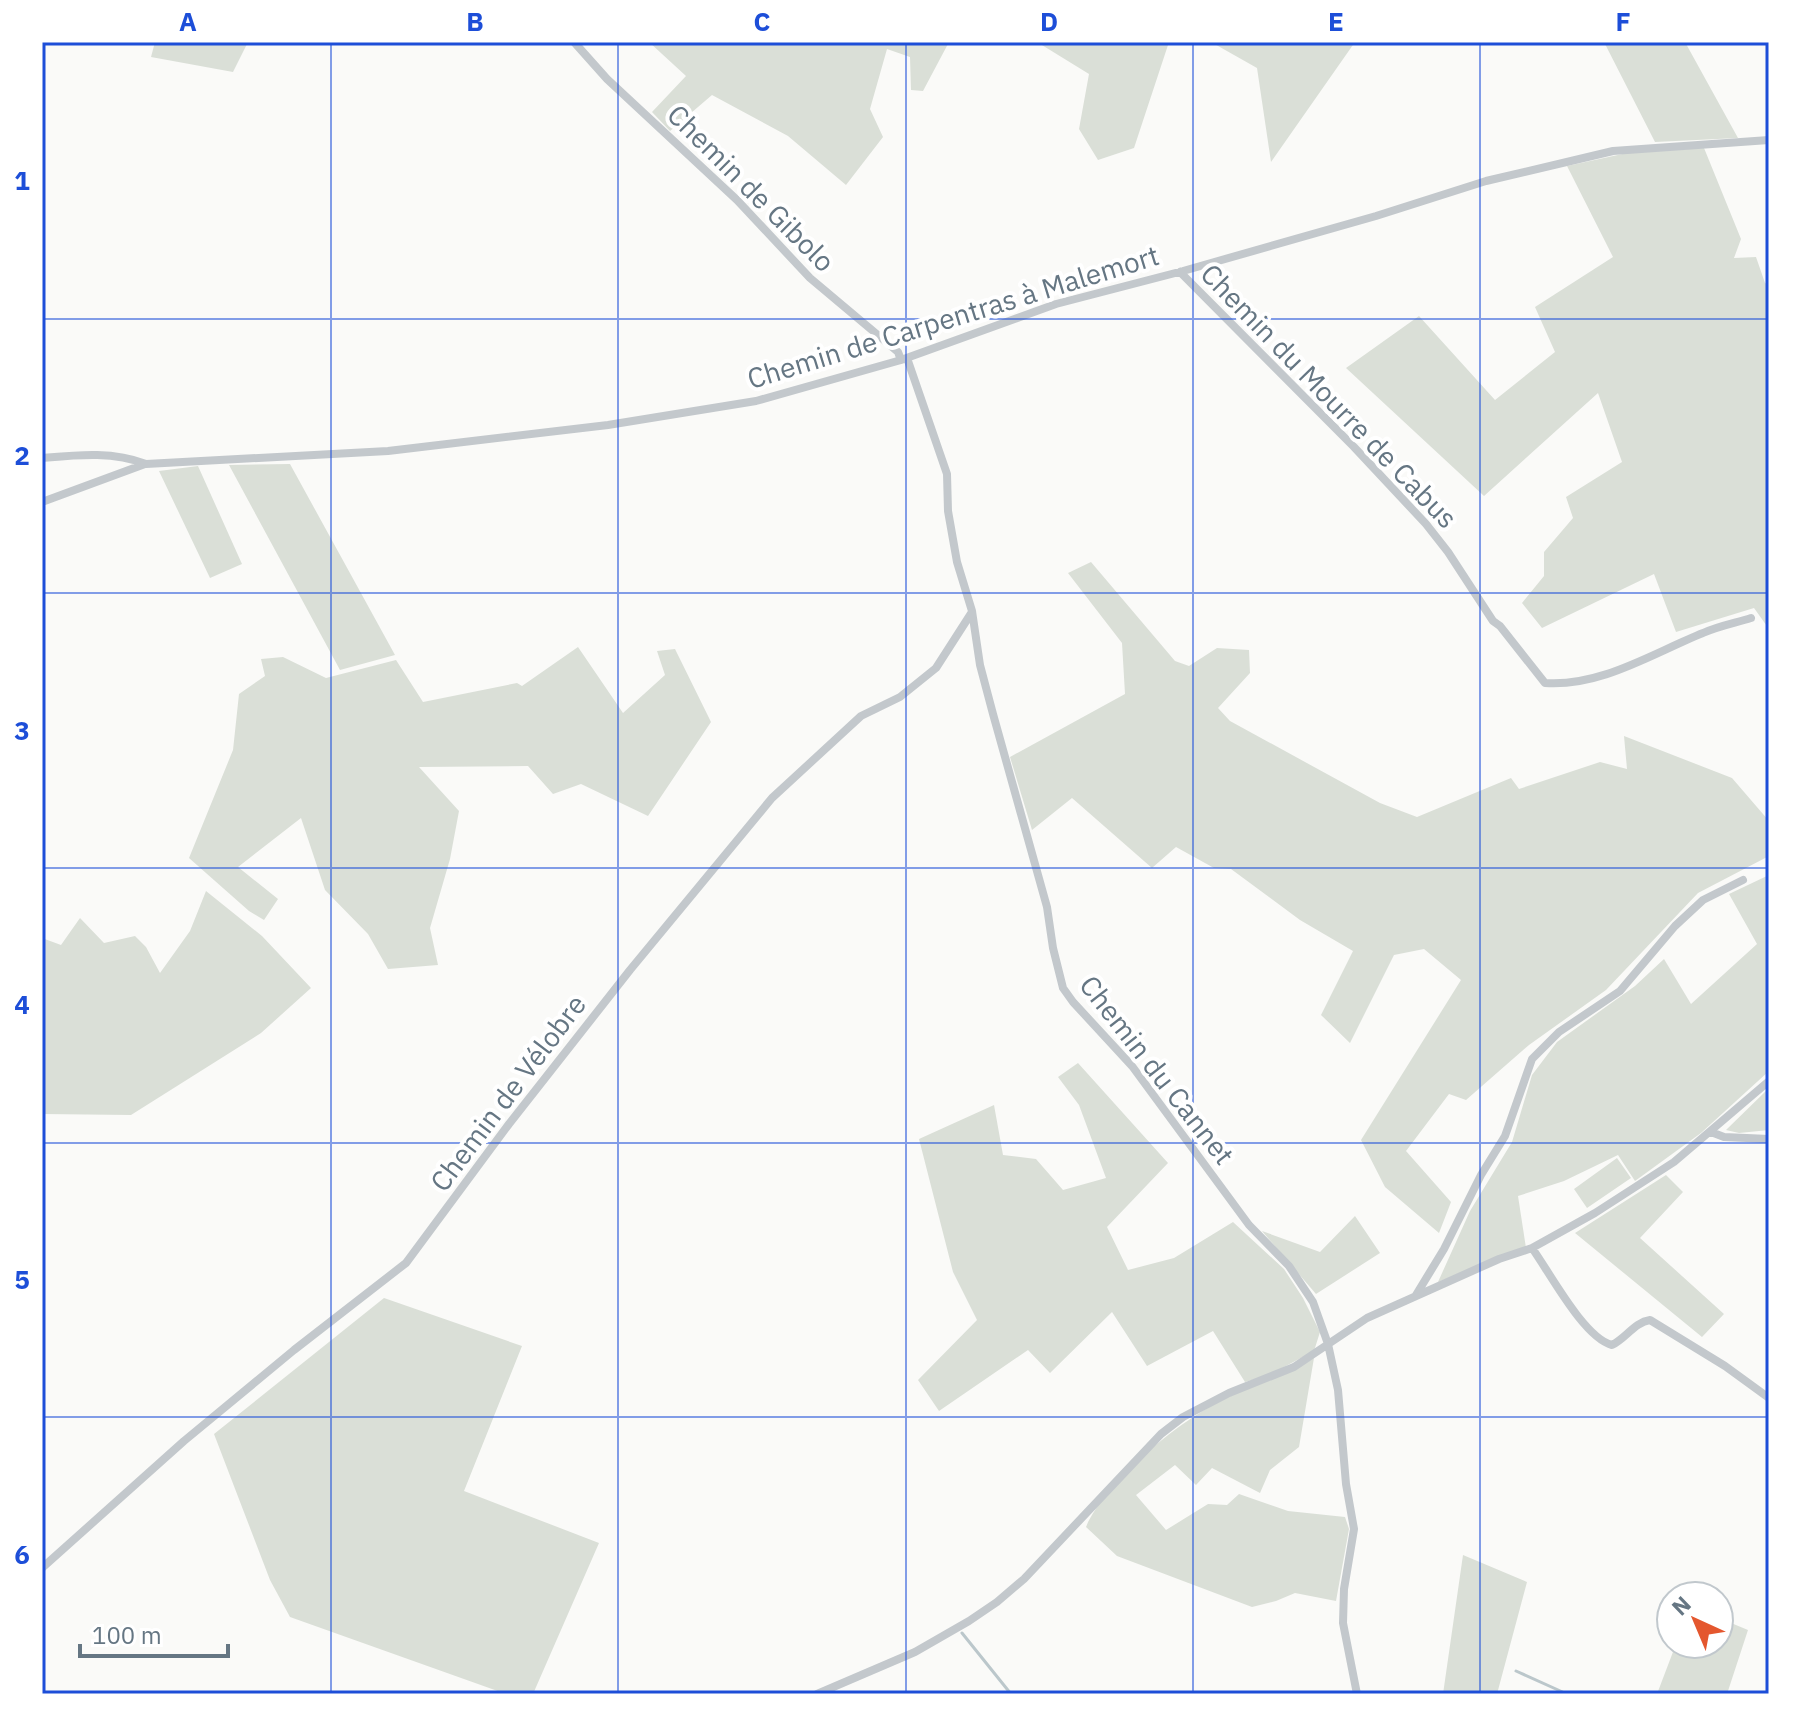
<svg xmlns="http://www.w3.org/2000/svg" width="1811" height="1736" font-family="'IBM Plex Sans',sans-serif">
	<rect width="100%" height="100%" fill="#fafaf8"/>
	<path fill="#dadfd7" d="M 155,42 L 248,42 L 233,72 L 151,57 Z
		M 649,42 L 949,42 L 923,91 L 911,90 L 910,57 L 887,49 L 870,109 L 883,137 L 846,185 L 788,136 L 712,95 L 670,131 L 652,112 L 686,76 Z
		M 1037,42 L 1169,42 L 1134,148 L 1098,160 L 1079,129 L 1089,74 Z
		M 1211,42 L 1355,42 L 1271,162 L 1257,68 Z
		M 1604,42 L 1685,42 L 1738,138 L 1655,142 Z
		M 1704,148 L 1741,239 L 1734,258 L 1756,257 L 1765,283 L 1769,285 L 1769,629 L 1754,608 L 1676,632 L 1654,574 L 1542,628 L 1522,603 L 1544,576 L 1544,552 L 1573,518 L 1566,497 L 1622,462 L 1598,393 L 1484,496 L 1346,368 L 1419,316 L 1495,400 L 1555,352 L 1535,307 L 1613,257 L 1567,166 L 1627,153 Z
		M 290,464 L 395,655 L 340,670 L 229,465 Z
		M 198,466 L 242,564 L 210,578 L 159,471 Z
		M 1091,562 L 1175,661 L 1189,666 L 1217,648 L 1249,650 L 1250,673 L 1218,708 L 1230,721 L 1380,803 L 1417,817 L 1511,778 L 1519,789 L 1600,762 L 1627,769 L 1624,736 L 1732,778 L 1769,821 L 1769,856 L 1698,893 L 1606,990 L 1529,1045 L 1466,1100 L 1449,1094 L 1406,1151 L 1451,1202 L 1439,1233 L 1385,1187 L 1361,1140 L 1461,980 L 1424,949 L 1394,955 L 1350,1043 L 1321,1015 L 1353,951 L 1300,920 L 1231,869 L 1214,868 L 1176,847 L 1152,868 L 1072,798 L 1032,830 L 1010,757 L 1125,694 L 1122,643 L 1068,573 Z
		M 578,647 L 623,713 L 665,675 L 657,651 L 675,649 L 711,722 L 648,816 L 581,784 L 553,794 L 528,766 L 419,767 L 459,811 L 450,859 L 430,928 L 438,965 L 388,969 L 368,934 L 325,890 L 301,818 L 238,867 L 278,899 L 264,920 L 249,911 L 189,858 L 233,750 L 239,694 L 265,676 L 261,659 L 283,657 L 326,678 L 396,660 L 423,702 L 517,683 L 522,686 Z
		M 1769,875 L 1769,1071 L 1701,1133 L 1635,1181 L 1618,1155 L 1564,1181 L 1518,1196 L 1526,1248 L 1438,1282 L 1470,1211 L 1512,1142 L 1532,1075 L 1557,1042 L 1635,986 L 1664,959 L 1691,1004 L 1757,944 L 1729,894 Z
		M 206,891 L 262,936 L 311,988 L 261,1033 L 131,1115 L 42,1114 L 42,938 L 61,945 L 80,918 L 104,943 L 135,936 L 146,947 L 160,973 L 190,931 Z
		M 1078,1063 L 1168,1163 L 1107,1227 L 1128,1270 L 1174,1258 L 1233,1222 L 1284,1269 L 1303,1298 L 1320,1332 L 1314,1351 L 1269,1375 L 1245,1382 L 1213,1331 L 1147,1366 L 1112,1312 L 1050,1373 L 1028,1350 L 939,1411 L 918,1380 L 977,1320 L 953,1272 L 919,1139 L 994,1105 L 1003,1155 L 1036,1159 L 1063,1190 L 1106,1178 L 1079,1105 L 1058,1077 Z
		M 1769,1088 L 1769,1130 L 1739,1133 L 1726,1130 Z
		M 1617,1158 L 1631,1178 L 1587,1208 L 1574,1189 Z
		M 1666,1175 L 1683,1192 L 1640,1238 L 1724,1314 L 1702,1337 L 1575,1233 Z
		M 1355,1216 L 1380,1253 L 1316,1294 L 1262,1231 L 1320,1252 Z
		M 384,1298 L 522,1346 L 464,1491 L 599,1543 L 533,1694 L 506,1694 L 290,1617 L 270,1580 L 214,1434 Z
		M 1314,1358 L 1299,1447 L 1270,1470 L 1260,1493 L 1212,1468 L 1196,1485 L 1175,1465 L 1136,1495 L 1166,1530 L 1208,1504 L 1227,1505 L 1239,1494 L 1288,1511 L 1345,1517 L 1349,1529 L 1336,1601 L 1295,1593 L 1276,1601 L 1252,1607 L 1117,1556 L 1086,1527 C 1105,1483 1171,1428 1213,1405 C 1245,1386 1282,1379 1314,1358 Z
		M 1463,1555 L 1527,1582 L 1497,1694 L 1443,1694 Z
		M 1719,1618 L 1748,1630 L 1727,1694 L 1657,1694 L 1676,1644 L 1719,1644 Z"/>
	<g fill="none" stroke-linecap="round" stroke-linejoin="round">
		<path stroke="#bbc7cb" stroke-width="3" d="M 962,1633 L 1011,1694
			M 1516,1671 L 1567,1694"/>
		<path stroke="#c3c8cc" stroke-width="8" d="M 574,42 L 607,79 L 737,200 L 810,278 L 898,352 L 901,360
			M 1180,272 L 1354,447 L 1426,524 L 1448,552 L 1493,621 L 1500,626 L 1545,683 C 1601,687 1653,653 1703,633 C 1718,626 1735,623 1751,618
			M 907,358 L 947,474 L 948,511 L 957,562 L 972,611 L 980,665 L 993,714 L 1047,907 L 1053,948 L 1063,988 L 1073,1002 L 1132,1066 L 1249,1225 L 1289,1266 L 1313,1302 L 1328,1344 L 1338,1390 L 1346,1484 L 1354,1529 L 1344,1589 L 1343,1623 L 1357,1694
			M 42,458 C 77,455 112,451 146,464 L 388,451 L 608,425 L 756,401 L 901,360 L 1056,304 L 1183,271 L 1376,216 L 1486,181 L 1613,151 L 1769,140
			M 42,502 L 145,464
			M 1711,1132 L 1724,1137 L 1769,1139
			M 1532,1248 C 1550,1273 1584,1338 1612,1345 C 1626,1338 1635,1322 1650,1320 L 1725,1366 L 1769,1398
			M 1416,1295 L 1444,1249 L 1481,1175 L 1505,1136 L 1532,1059 L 1559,1032 L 1620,991 L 1675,926 L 1703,900 L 1743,880
			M 42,1568 L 184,1441 L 294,1350 L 406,1263 L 509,1124 L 630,970 L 772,798 L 861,716 L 900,697 L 936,668 L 972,612
			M 817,1694 L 915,1652 L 969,1621 L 997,1602 L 1024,1579 L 1161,1434 L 1183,1417 L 1229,1393 L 1294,1367 L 1367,1318 L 1499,1259 L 1532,1248 L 1595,1213 L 1674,1162 L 1769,1081"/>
	</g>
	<path fill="none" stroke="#1d4ed8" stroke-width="2" stroke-opacity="0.55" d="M 331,42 L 331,1694M 618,42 L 618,1694M 906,42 L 906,1694M 1193,42 L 1193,1694M 1480,42 L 1480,1694M 42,319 L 1769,319M 42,593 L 1769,593M 42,868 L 1769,868M 42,1143 L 1769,1143M 42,1417 L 1769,1417"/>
	<g text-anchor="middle" stroke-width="8" stroke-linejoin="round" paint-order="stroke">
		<g font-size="28" fill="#657683" stroke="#fff">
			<text transform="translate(751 188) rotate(45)" y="10">Chemin de Gibolo</text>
			<text transform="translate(953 317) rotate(-17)" y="10">Chemin de Carpentras à Malemort</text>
			<text transform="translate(1329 396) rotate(46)" y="10">Chemin du Mourre de Cabus</text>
			<text transform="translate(1157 1070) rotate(52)" y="10">Chemin du Cannet</text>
			<text transform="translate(508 1093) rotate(-53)" y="10">Chemin de Vélobre</text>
		</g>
	</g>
	<rect width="1811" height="1736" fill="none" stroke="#ffffff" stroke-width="88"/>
	<g transform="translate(1695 1620) rotate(316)"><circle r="38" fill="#ffffff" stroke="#c1c8cd" stroke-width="2"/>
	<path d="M0-6L14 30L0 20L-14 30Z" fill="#e4572e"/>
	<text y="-12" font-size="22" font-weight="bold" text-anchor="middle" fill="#657683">N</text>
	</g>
	<path d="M80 1644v12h148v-12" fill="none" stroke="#657683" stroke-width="4"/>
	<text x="92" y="1644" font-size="24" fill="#657683" stroke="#ffffff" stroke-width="6" paint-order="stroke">100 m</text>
	<rect x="44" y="44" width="1723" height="1648" fill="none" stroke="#1d4ed8" stroke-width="3"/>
	<g font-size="26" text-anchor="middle" font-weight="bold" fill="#1d4ed8">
		<text x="188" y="31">A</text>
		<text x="475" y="31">B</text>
		<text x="762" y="31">C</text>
		<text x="1049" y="31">D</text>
		<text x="1336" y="31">E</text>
		<text x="1623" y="31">F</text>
		<text x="22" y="190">1</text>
		<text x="22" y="465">2</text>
		<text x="22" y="740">3</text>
		<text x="22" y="1014">4</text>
		<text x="22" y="1289">5</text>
		<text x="22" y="1564">6</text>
	</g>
</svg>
